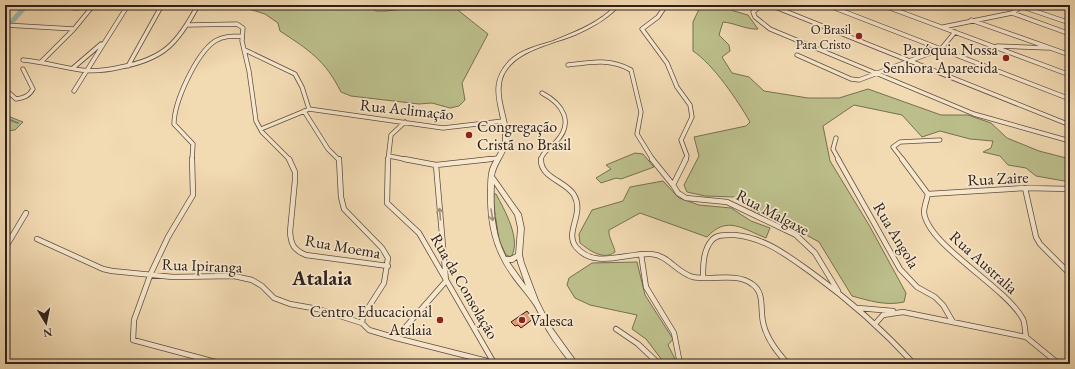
<svg xmlns="http://www.w3.org/2000/svg" width="1075" height="369" font-family="'EB Garamond',serif">
	<rect width="100%" height="100%" fill="#f2dab2"/>
	<filter id="stains"><feTurbulence type="fractalNoise" baseFrequency=".005" numOctaves="4"/><feColorMatrix values="0 0 0 0 .2 0 0 0 0 .09 0 0 0 0 .02 0 0 0 .5 -.17"/></filter>
	<radialGradient id="worn" r=".72"><stop offset=".6" stop-color="#630" stop-opacity="0"/><stop offset="1" stop-color="#630" stop-opacity=".3"/></radialGradient>
	<path fill="#bcbf8b" stroke="#757053" d="M 236,5 L 365,5 L 376,11 L 385,11 L 406,9 L 414,5 L 457,5 L 459,11 L 488,34 L 462,83 L 465,100 L 459,106 L 450,108 L 432,103 L 419,104 L 351,96 L 341,92 C 325,60 309,50 280,31 L 278,23 L 265,14 Z
		M 701,5 L 722,5 L 734,11 L 748,15 L 758,29 C 747,30 735,23 723,22 L 719,35 L 729,45 L 730,51 L 722,57 L 732,73 L 749,77 L 764,91 L 808,98 L 839,98 L 868,89 L 941,115 L 968,115 L 991,123 L 1007,138 L 1039,151 L 1070,159 L 1070,182 L 1036,176 L 1026,168 L 1008,165 L 1000,156 L 983,152 L 991,148 L 993,141 L 970,139 L 940,131 L 922,137 L 902,115 L 854,105 L 823,126 L 830,161 L 869,225 L 906,293 L 904,302 C 886,306 870,301 852,296 L 819,242 L 790,226 L 753,210 L 734,197 L 705,196 L 687,192 L 684,185 L 699,156 L 694,137 L 746,126 L 750,122 C 738,101 713,64 693,51 L 693,22 Z
		M 5,115 L 23,122 L 15,130 L 5,131 Z
		M 635,153 L 643,154 L 654,167 L 621,179 L 616,178 L 601,183 L 596,178 L 611,169 L 606,165 Z
		M 663,181 L 679,198 L 699,205 L 731,208 L 751,221 L 770,228 L 766,238 C 743,229 727,215 707,237 L 640,213 L 609,230 C 608,237 614,245 615,252 C 603,261 589,250 580,243 L 579,234 L 592,210 L 623,201 L 630,187 Z
		M 492,194 L 496,194 C 504,209 522,240 511,257 L 506,255 L 499,240 Z
		M 637,262 L 645,295 L 673,339 L 668,345 L 675,359 L 673,364 L 665,364 L 646,339 L 632,329 L 637,315 L 590,305 L 575,298 L 567,285 L 569,278 L 592,263 Z"/>
	<g fill="none" stroke-linecap="round" stroke-linejoin="round">
		<path stroke="#707c75" stroke-width="1.5" d="M 5,118 L 18,123"/>
		<path fill="#9cbab1" fill-rule="evenodd" d="M 23,5 L 30,5 L 7,31 L 5,32 L 5,26 Z"/>
	</g>
	<path fill="#e39974" stroke="#2e201b" d="M 527,311 L 533,319 L 521,328 L 518,325 L 515,326 L 511,322 Z"/>
	<g fill="none" stroke-linecap="round" stroke-linejoin="round">
		<g stroke="#5f4e41" stroke-width="5">
			<path id="minor-far1" d="M 35,5 L 77,8 L 99,5
				M 226,5 L 231,6
				M 666,5 L 658,17 L 642,29 L 667,63 L 677,87 L 690,105 L 692,117 L 681,140 L 687,156 L 685,160
				M 762,5 L 753,12 L 755,17 L 770,29 L 974,114 L 1070,141
				M 770,5 L 1070,125
				M 827,5 L 1070,99
				M 882,5 L 1070,75
				M 1023,7 L 1070,23
				M 1012,13 L 1070,34
				M 971,20 L 1070,55
				M 5,25 L 74,29
				M 188,25 L 237,24 L 243,28 L 242,41 L 249,71 L 256,121 L 262,132 L 290,160
				M 943,27 L 1012,13 L 1024,5
				M 997,46 L 1048,48
				M 245,50 L 295,74 L 302,87 L 309,109
				M 797,55 L 851,79 L 859,80 L 941,49 L 955,32
				M 23,60 C 43,62 61,67 81,70 C 94,72 108,70 121,67 C 164,59 178,43 198,5
				M 42,61 L 74,29 L 92,7
				M 568,65 C 590,62 611,58 631,70 L 641,112 L 637,134 L 653,160
				M 128,66 L 162,5
				M 73,68 L 101,44
				M 5,89 L 16,99 C 24,98 29,96 33,89 L 23,69
				M 74,91 L 128,5
				M 309,109 L 443,128 L 503,121
				M 304,111 L 328,149 L 339,160
				M 261,129 L 307,110
				M 836,138 L 833,149 L 839,160
				M 389,156 L 409,160
				M 192,160 L 193,144 L 174,124 C 174,102 196,54 215,41 C 223,36 232,36 242,36
				M 388,160 L 391,135 L 405,122
				M 482,160 L 498,158
				M 541,160 C 542,152 550,148 555,143 C 575,123 563,104 542,93
				M 903,160 L 893,147 L 900,142 L 940,140"/>
		</g>
		<g stroke="#5f4e41" stroke-width="6">
			<path id="minor" d="M 192,159 L 193,195 L 168,237 L 151,273 L 134,320 L 133,340 L 223,364
				M 289,159 L 295,172 L 295,180 L 290,232 C 291,245 294,250 306,255 L 388,266
				M 339,159 L 341,197 L 344,209 L 382,248 L 388,258 L 384,283 L 363,316 L 362,323
				M 388,159 L 387,203 L 419,233 L 494,363
				M 404,159 L 436,165 L 491,159
				M 541,159 C 540,178 566,181 574,195 C 585,214 564,232 576,247 C 595,270 627,252 651,254 C 668,255 677,273 693,277 C 712,281 736,272 752,284 C 766,293 759,312 764,326 C 768,341 778,353 788,364
				M 652,159 L 673,185
				M 686,159 L 673,185 L 678,193 L 686,198 L 727,202 L 796,235 L 815,253 L 838,291
				M 838,159 L 900,269 L 917,287 L 935,297 L 943,305 L 953,322
				M 902,159 L 928,194 C 927,199 924,207 924,212 C 927,245 1005,286 1023,319 C 1025,324 1025,331 1026,337
				M 1025,188 L 1036,237 L 1040,244 L 1070,274
				M 928,194 L 1025,188 L 1070,189
				M 37,239 L 103,269 L 112,271 L 173,277 L 234,276 L 252,280 L 262,286 L 274,298 L 290,304 L 318,309 L 362,323 L 369,330 L 396,338 L 499,364
				M 7,245 L 26,213
				M 641,254 L 646,287 L 674,333 L 680,364
				M 703,278 C 703,266 703,250 712,240 C 717,234 727,235 735,235 C 766,238 788,256 812,273 C 849,300 883,330 914,364
				M 858,308 L 893,311
				M 875,324 L 883,315 L 903,312 L 1026,337 L 1059,364
				M 616,329 L 638,344 L 659,364
				M 396,338 L 446,281 L 436,165"/>
		</g>
		<g stroke="#5f4e41" stroke-width="1.5">
			<path id="tertiary" d="M 616,5 L 620,5 C 608,19 591,28 575,35 C 551,45 511,51 502,79 C 497,98 508,118 509,137 C 509,151 496,162 494,176 L 521,214 L 524,228 L 522,255 L 524,263 L 538,300 L 552,328 L 578,364 L 571,364 C 563,353 554,343 548,332 C 542,323 539,311 532,302 C 526,293 518,285 512,276 C 493,250 487,223 488,190 C 488,183 488,176 490,169 C 494,158 504,148 503,136 C 502,106 485,87 509,61 C 521,49 538,46 553,41 C 575,32 599,23 616,5 ZM 494,184 L 515,215 L 518,228 L 516,254 L 510,257 L 506,257 C 494,235 493,208 494,184 ZM 517,259 L 518,263 L 526,286 L 509,262 L 513,262 Z"/>
		</g>
		<use href="#minor-far1" stroke="#f7e7cd" stroke-width="3.5"/>
		<use href="#minor" stroke="#f7e7cd" stroke-width="4.5"/>
		<use href="#tertiary" fill="#f7e7cd" fill-rule="evenodd"/>
	</g>
	<defs><path id="oneway-shaft" d="M-6 0H5M1.5-3L5.5 0L1.5 3" fill="none" stroke-width="1.6" stroke-linecap="round" stroke-linejoin="round"/></defs>
	<g stroke="#9d8d7d">
		<use href="#oneway-shaft" transform="translate(440 214) rotate(-95)"/>
		<use href="#oneway-shaft" transform="translate(492 215) rotate(81)"/>
	</g>
	<g fill="#8f2418" stroke="#f7e7cd" stroke-width="1.5">
		<circle cx="859" cy="36" r="4"/>
		<circle cx="1006" cy="58" r="4"/>
		<circle cx="469" cy="135" r="4"/>
		<circle cx="440" cy="320" r="4"/>
		<circle cx="522" cy="320" r="4"/>
	</g>
	<g text-anchor="middle" stroke-width="3.5" stroke-linejoin="round" paint-order="stroke">
		<g font-size="13" fill="#2e201b" stroke="#f7e7cd" text-anchor="end">
			<text x="851" y="34">O Brasil<tspan x="851" dy="15">Para Cristo</tspan></text>
		</g>
		<g font-size="16" fill="#2e201b" stroke="#f7e7cd" text-anchor="end">
			<text x="998" y="55">Paróquia Nossa<tspan x="998" dy="18">Senhora Aparecida</tspan></text>
			<text x="477" y="132" text-anchor="start">Congregação<tspan x="477" dy="18">Cristã no Brasil</tspan></text>
			<text x="432" y="317">Centro Educacional<tspan x="432" dy="18">Atalaia</tspan></text>
			<text x="530" y="326" text-anchor="start">Valesca</text>
		</g>
		<g font-size="16" fill="#2e201b" stroke="#f7e7cd">
			<text transform="translate(407 109) rotate(6)" y="6">Rua Aclimação</text>
			<text transform="translate(998 178) rotate(-3)" y="6">Rua Zaire</text>
			<text transform="translate(773 212) rotate(28)" y="6">Rua Malgaxe</text>
			<text transform="translate(897 235) rotate(59)" y="6">Rua Angola</text>
			<text transform="translate(343 246) rotate(10)" y="6">Rua Moema</text>
			<text transform="translate(984 262) rotate(42)" y="6">Rua Australia</text>
			<text transform="translate(202 265) rotate(2)" y="6">Rua Ipiranga</text>
			<text transform="translate(465 286) rotate(60)" y="6">Rua da Consolação</text>
		</g>
		<g font-size="20" font-weight="bold" fill="#2e201b" stroke="#f7e7cd">
			<text x="322" y="285">Atalaia</text>
		</g>
	</g>
	<rect width="1075" height="369" fill="none" stroke="#f2dab2" stroke-width="20"/>
	<rect x="6" y="6" width="1063" height="357" fill="none" stroke="#2e201b" stroke-width="2"/>
	<rect x="10" y="10" width="1055" height="349" fill="none" stroke="#2e201b"/>
	<g transform="translate(46 323) rotate(170)" stroke="#f7e7cd" stroke-width="3" paint-order="stroke">
	<path d="M0-3L7 15L0 10L-7 15Z" fill="#2e201b"/>
	<text y="-6" font-size="11" font-weight="bold" text-anchor="middle" fill="#2e201b">N</text>
	</g>
	<rect width="100%" height="100%" filter="url(#stains)"/>
	<rect width="100%" height="100%" fill="url(#worn)"/>
</svg>
